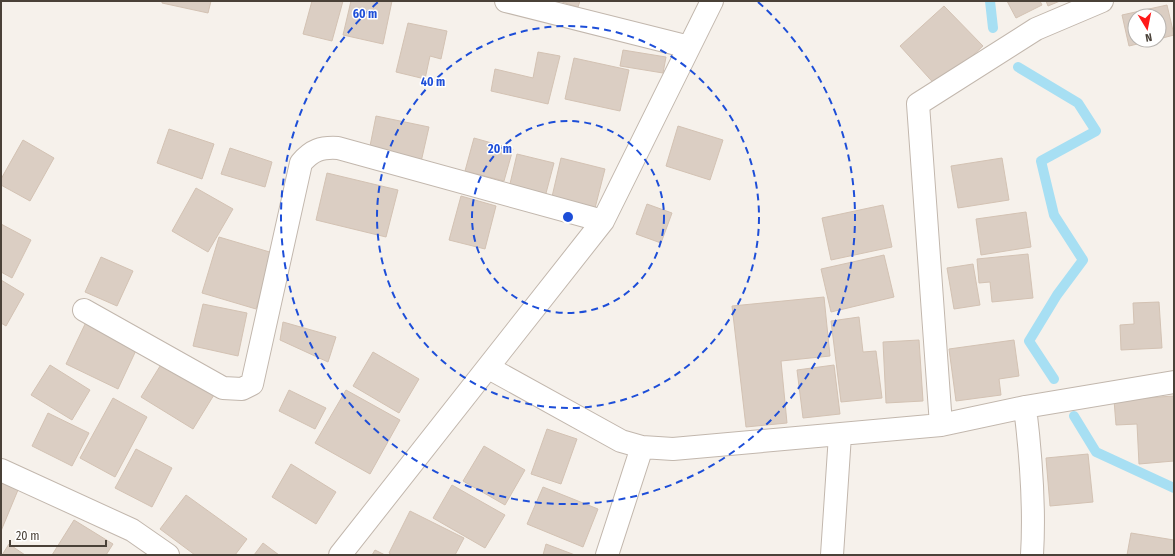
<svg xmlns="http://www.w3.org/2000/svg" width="1175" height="556" font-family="'Fira Sans Condensed',sans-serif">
	<rect width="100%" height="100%" fill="#f6f1eb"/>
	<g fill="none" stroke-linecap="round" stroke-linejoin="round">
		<path stroke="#a7dff3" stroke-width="10" d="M 990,1 L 993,28
			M 1018,67 L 1078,103 L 1096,131 L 1041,161 L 1054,215 L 1083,260 L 1057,295 L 1029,341 L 1054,379
			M 1074,416 L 1096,452 L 1174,488"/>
	</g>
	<path fill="#dbcec3" stroke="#d3c2b3" d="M 162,1 L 211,1 L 208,13 L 162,3 Z
		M 312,1 L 343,1 L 332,41 L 303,34 Z
		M 351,1 L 392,1 L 383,44 L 343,35 Z
		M 559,1 L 580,1 L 578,7 Z
		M 1007,1 L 1040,1 L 1042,5 L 1016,18 Z
		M 1046,1 L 1060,1 L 1048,6 Z
		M 1167,5 L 1174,35 L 1159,39 L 1159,16 L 1135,16 L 1135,40 L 1154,40 L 1129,46 L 1122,15 Z
		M 944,6 L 983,46 L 938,88 L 900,46 Z
		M 408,23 L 447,31 L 441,59 L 430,56 L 425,79 L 396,72 Z
		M 623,50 L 666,57 L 663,73 L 620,66 Z
		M 538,52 L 560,56 L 548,104 L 491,91 L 495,69 L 533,78 Z
		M 574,58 L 629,70 L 620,111 L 565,99 Z
		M 376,116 L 429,127 L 421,162 L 369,151 Z
		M 678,126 L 723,140 L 710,180 L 666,166 Z
		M 169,129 L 214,144 L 202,179 L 157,163 Z
		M 474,138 L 513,149 L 504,181 L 465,171 Z
		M 23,140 L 54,158 L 30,201 L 1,185 L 1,179 Z
		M 230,148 L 272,162 L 265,187 L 221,174 Z
		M 517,154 L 554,163 L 545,197 L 509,188 Z
		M 561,158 L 605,169 L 594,212 L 551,201 Z
		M 1002,158 L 1009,200 L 958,208 L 951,166 Z
		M 327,173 L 398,190 L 386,237 L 316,220 Z
		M 196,188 L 233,209 L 208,252 L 172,231 Z
		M 461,196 L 496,206 L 485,249 L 449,240 Z
		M 647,204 L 672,213 L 661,243 L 636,234 Z
		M 883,205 L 892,247 L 831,260 L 822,218 Z
		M 1026,212 L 1031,247 L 981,255 L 976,219 Z
		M 1,224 L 31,240 L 12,278 L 1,272 Z
		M 219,237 L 273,253 L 256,309 L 202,293 Z
		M 1028,254 L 1033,298 L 992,302 L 990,282 L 979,283 L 977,259 Z
		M 884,255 L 894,297 L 831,312 L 821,269 Z
		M 101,257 L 133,271 L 117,306 L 85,292 Z
		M 973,264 L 980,305 L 954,309 L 947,268 Z
		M 1,280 L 24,294 L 6,326 L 1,323 Z
		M 824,297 L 830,356 L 781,361 L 787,423 L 746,427 L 732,306 Z
		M 1159,302 L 1162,348 L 1121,350 L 1120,325 L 1134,324 L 1133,303 Z
		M 203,304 L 247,313 L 238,356 L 193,346 Z
		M 859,317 L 863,352 L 876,351 L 882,398 L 841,402 L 831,321 Z
		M 87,320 L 139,344 L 118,389 L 66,364 Z
		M 283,322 L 336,337 L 328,362 L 280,340 Z
		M 919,340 L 923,401 L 886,403 L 883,342 Z
		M 1014,340 L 1019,376 L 999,379 L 1001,395 L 956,401 L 949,349 Z
		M 373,352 L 419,379 L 399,413 L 353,386 Z
		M 165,358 L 217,390 L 193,429 L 141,397 Z
		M 50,365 L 90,390 L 72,420 L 31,395 Z
		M 834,365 L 840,414 L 803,418 L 797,370 Z
		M 289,390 L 326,408 L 315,429 L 279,411 Z
		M 346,390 L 400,420 L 370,474 L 315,443 Z
		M 1174,396 L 1174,461 L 1139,464 L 1137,424 L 1116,425 L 1114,400 Z
		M 113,398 L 147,417 L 115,477 L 80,458 Z
		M 48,413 L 89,433 L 72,466 L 32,446 Z
		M 547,429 L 577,439 L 561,484 L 531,474 Z
		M 484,446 L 525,470 L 505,505 L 463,481 Z
		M 136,449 L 172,468 L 152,507 L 115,488 Z
		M 1088,454 L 1093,502 L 1050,506 L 1046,458 Z
		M 291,464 L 336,492 L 316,524 L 272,497 Z
		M 1,483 L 18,490 L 1,531 Z
		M 452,485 L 505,515 L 485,548 L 433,518 Z
		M 543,487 L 598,509 L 583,547 L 527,524 Z
		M 186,495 L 247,539 L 235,555 L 195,555 L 160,529 Z
		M 410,511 L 464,538 L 455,555 L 392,555 L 389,553 Z
		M 74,520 L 113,544 L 106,555 L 52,555 Z
		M 1131,533 L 1174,540 L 1174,555 L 1127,555 Z
		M 263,543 L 279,555 L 254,555 Z
		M 9,544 L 25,555 L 2,555 Z
		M 546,544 L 575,555 L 543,555 Z
		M 375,550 L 385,555 L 372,555 Z"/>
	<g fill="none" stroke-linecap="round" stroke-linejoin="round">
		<g stroke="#c2b7ad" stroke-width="24">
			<path id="minor" d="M 506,1 L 689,47
				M 84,310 L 223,388 L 242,389 L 252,384 L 301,163 C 312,150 321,147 338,148 L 603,221
				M 489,368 L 621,441 L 642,447 L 673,449 L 941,425 L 1025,407 L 1174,382
				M 1025,407 C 1031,456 1035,506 1032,555
				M 941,425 L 918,104 L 1036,29 L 1102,1
				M 1,470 L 132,530 L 168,555
				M 340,555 L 603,221 L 712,1
				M 607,555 L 642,447
				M 832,555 L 840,435"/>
		</g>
		<use href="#minor" stroke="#fff" stroke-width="22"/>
	</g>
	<g fill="none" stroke="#1d4ed8" stroke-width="2" stroke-dasharray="7 5">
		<circle cx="568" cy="217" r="96"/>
		<circle cx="568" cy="217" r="191"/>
		<path d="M758 2A287 287 0 1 1 378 2"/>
	</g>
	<circle cx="568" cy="217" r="6" fill="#1d4ed8" stroke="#fff" stroke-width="2"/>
	<g font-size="12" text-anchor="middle" font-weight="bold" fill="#1d4ed8" stroke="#fff" stroke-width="3" stroke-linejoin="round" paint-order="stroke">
		<text x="365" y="18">60 m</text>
		<text x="433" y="86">40 m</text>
		<text x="500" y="153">20 m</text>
	</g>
	<rect width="1175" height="556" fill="none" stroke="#4a4138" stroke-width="4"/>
	<g transform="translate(1147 28) rotate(170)"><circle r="19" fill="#ffffff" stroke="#b7b3af"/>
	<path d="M0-3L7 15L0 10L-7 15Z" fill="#ff1919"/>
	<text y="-6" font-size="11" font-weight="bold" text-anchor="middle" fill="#4a4138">N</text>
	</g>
	<path d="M10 540v6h96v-6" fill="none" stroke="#4a4138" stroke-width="2"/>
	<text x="16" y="540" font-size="12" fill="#4a4138" stroke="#ffffff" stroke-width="3" paint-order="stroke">20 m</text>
</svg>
